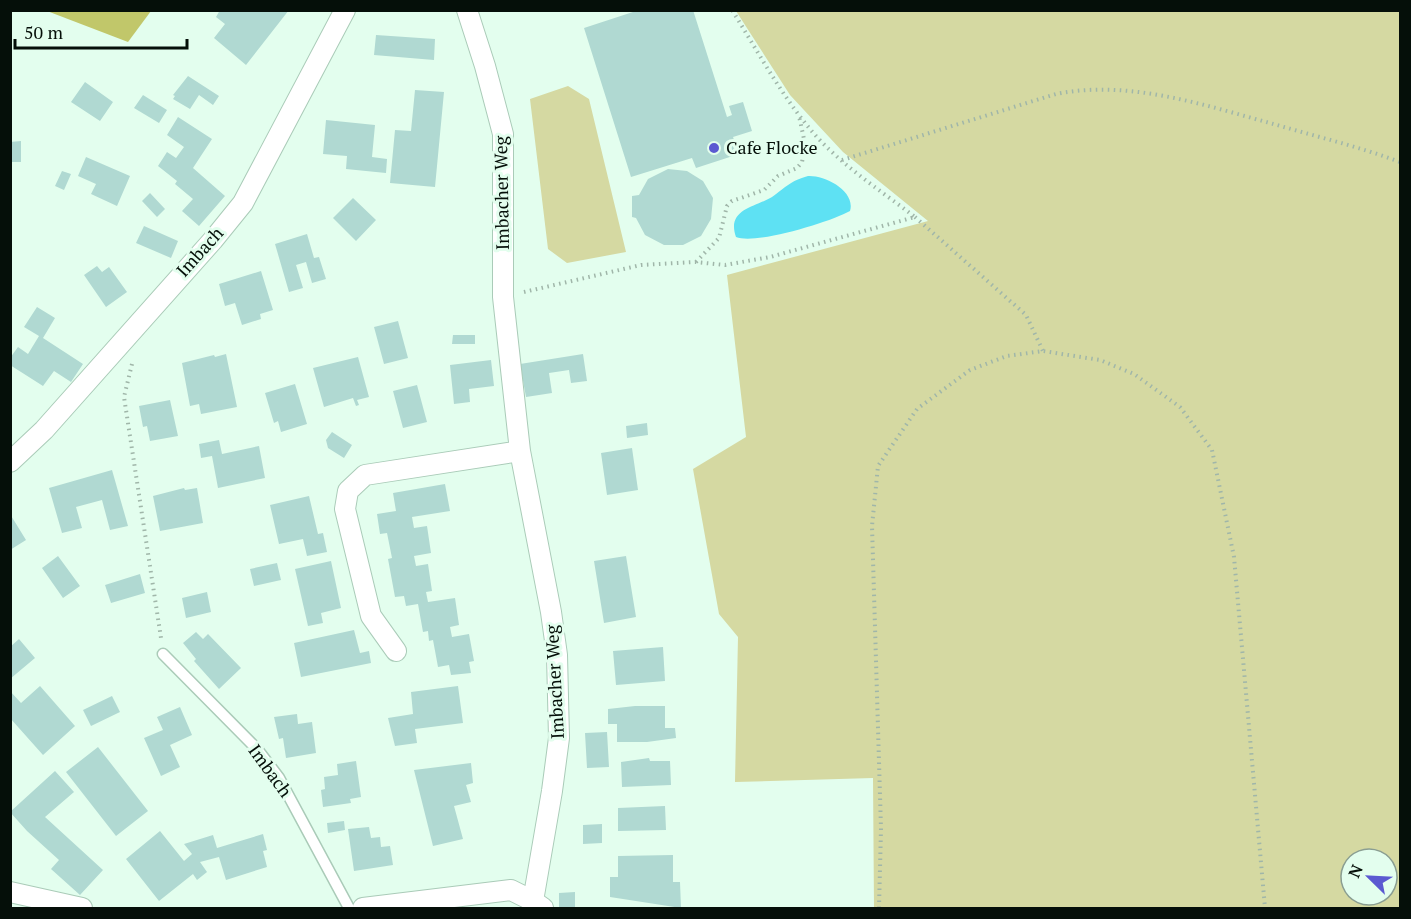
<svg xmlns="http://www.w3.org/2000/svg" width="1411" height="919" font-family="'PT Serif',serif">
	<rect width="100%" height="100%" fill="#e3feee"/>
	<path fill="#d5d9a2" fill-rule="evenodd" d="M 736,11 L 1400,11 L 1400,908 L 874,908 L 873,778 L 735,782 L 738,637 L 719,614 L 693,469 L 746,437 L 727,275 L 928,221 L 843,152 L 790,95 ZM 1351,859 L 1387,859 L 1387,895 L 1351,895 Z
		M 568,86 L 589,99 L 626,252 L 567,263 L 548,249 L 530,99 Z"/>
	<path fill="#c1c76a" d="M 47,11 L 151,11 L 128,42 Z"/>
	<path fill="#5ee1f3" d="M 808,176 C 825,175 856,191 850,211 C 830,222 756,245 736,237 C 726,209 756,207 772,197 C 786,187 790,181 808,176 Z"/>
	<path fill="#b0d9d2" d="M 220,10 L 289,10 L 246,65 L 214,38 L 225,24 L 216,17 Z
		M 639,10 L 693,10 L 727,117 L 732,115 L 729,106 L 743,102 L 752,131 L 733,137 L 739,154 L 696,168 L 692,158 L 631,177 L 584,28 Z
		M 376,35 L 435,39 L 434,60 L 374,55 Z
		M 188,76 L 219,96 L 213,105 L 199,95 L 190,109 L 173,99 L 175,96 L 173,95 Z
		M 85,82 L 113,102 L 100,121 L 71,102 Z
		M 415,90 L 444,92 L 435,187 L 390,183 L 395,130 L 411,131 Z
		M 143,95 L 167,110 L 159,123 L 134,108 Z
		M 178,117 L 212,139 L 193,168 L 225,196 L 199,226 L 182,211 L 193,199 L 175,184 L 177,181 L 158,166 L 167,152 L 176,158 L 184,147 L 167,135 Z
		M 326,120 L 375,125 L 372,157 L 387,159 L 386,173 L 346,169 L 347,156 L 323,154 Z
		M 21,141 L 21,162 L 10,162 L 10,142 Z
		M 86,157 L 130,176 L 117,206 L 91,194 L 96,184 L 78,176 Z
		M 668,169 L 687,171 L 703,181 L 713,198 L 711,219 L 701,236 L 683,245 L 664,245 L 645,235 L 636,218 L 632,217 L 632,196 L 639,195 L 648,179 Z
		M 62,171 L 71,174 L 64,190 L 55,186 Z
		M 150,193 L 165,209 L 157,217 L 142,201 Z
		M 353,198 L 376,220 L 356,241 L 333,218 Z
		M 144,226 L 178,241 L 171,258 L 136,243 Z
		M 307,234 L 314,258 L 319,257 L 326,279 L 312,283 L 306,262 L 296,265 L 303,288 L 289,292 L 275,244 Z
		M 97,266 L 102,272 L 109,267 L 127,292 L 106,307 L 84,275 Z
		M 261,271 L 273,310 L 260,314 L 261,319 L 242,325 L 235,303 L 225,306 L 219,284 Z
		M 37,307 L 55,318 L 43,338 L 83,364 L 71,382 L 54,371 L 43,386 L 10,365 L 10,358 L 18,347 L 28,354 L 39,336 L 24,327 Z
		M 398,321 L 408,358 L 384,364 L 374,327 Z
		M 453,335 L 475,335 L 475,344 L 452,344 Z
		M 226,354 L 237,407 L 201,414 L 199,404 L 190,406 L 182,363 L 214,355 L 215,357 Z
		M 583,354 L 587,381 L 571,383 L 569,370 L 549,373 L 552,393 L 526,397 L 520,364 Z
		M 358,357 L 369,397 L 357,400 L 359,405 L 356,406 L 353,398 L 324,407 L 313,368 Z
		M 491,360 L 494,386 L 469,389 L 470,402 L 454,404 L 450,365 Z
		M 295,384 L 307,424 L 281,432 L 278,421 L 274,423 L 265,393 Z
		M 417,385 L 427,422 L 403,428 L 393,391 Z
		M 170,400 L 178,436 L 150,441 L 147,426 L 143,427 L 139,406 Z
		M 647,423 L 648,435 L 627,438 L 626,426 Z
		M 332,432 L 352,445 L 344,458 L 328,448 L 326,440 Z
		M 219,440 L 222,454 L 259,446 L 265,478 L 218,488 L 212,456 L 201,458 L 199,444 Z
		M 632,448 L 638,490 L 607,495 L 601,453 Z
		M 112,470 L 128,526 L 110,530 L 102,500 L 76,507 L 82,528 L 62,533 L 49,488 Z
		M 445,484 L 450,511 L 412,517 L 414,528 L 427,526 L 431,553 L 414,556 L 416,566 L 428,564 L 432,591 L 426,592 L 428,602 L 455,598 L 459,625 L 450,627 L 452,637 L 469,634 L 474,661 L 469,662 L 471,673 L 451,675 L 449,665 L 438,667 L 433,640 L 429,641 L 428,631 L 423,632 L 418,604 L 406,606 L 404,596 L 395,597 L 388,559 L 392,558 L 387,533 L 380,534 L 377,514 L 396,511 L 393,493 Z
		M 184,488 L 185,490 L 197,488 L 203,523 L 160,531 L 153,496 Z
		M 309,496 L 318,534 L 323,533 L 327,552 L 307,556 L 303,539 L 279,544 L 270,505 Z
		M 10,514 L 26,540 L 10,550 Z
		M 58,556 L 80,586 L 63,598 L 42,568 Z
		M 626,556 L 636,617 L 604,623 L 594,561 Z
		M 331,561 L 341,608 L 321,613 L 323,623 L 308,626 L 295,569 Z
		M 277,563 L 281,580 L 254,586 L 250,569 Z
		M 140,574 L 145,593 L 111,603 L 105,585 Z
		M 207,592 L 211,612 L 186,618 L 182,598 Z
		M 354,630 L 360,653 L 369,651 L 371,663 L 301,677 L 294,643 Z
		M 196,632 L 203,639 L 208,634 L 241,668 L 219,689 L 194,661 L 196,659 L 183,643 Z
		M 19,639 L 35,658 L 10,679 L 10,647 Z
		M 663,647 L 665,681 L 616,685 L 613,651 Z
		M 40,686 L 75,726 L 43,755 L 10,718 L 10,691 L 21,703 Z
		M 458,686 L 463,723 L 415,729 L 417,743 L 395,746 L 388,718 L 413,714 L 411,692 Z
		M 112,696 L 120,712 L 91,726 L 83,710 Z
		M 635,706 L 665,706 L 665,728 L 675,728 L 676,738 L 647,742 L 617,742 L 617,724 L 608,724 L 608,709 Z
		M 180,707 L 192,735 L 170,745 L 180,767 L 161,776 L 144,738 L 163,730 L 157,717 Z
		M 297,714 L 298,724 L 312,722 L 316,753 L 286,758 L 283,738 L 279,739 L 274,717 Z
		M 607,732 L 609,767 L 587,768 L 585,733 Z
		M 98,747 L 148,811 L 116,836 L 66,772 Z
		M 649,758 L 650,761 L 670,761 L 671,785 L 622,787 L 621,762 Z
		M 356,761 L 361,797 L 350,799 L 351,803 L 323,807 L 321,790 L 325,789 L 324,777 L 338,775 L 337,764 Z
		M 471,763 L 473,783 L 466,785 L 471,802 L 454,806 L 463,839 L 433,846 L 414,770 Z
		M 55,771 L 74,792 L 45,817 L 103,870 L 80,895 L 51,869 L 59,860 L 27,831 L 10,812 Z
		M 665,806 L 666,830 L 618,831 L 618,808 Z
		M 344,821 L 345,830 L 328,833 L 327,823 Z
		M 602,824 L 602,843 L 583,844 L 583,825 Z
		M 369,827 L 371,838 L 380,837 L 381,847 L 390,846 L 393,865 L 354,871 L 348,829 Z
		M 160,831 L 184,861 L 192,854 L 184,844 L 213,835 L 217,848 L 263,834 L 267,850 L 263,851 L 267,867 L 226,880 L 219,857 L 200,862 L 207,872 L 197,880 L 193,874 L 159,901 L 126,859 Z
		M 673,855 L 673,882 L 680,882 L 681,908 L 610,897 L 610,877 L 618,877 L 618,856 Z
		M 575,892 L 575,908 L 559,908 L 559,893 Z"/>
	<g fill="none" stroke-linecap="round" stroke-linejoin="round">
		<g stroke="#aacbb8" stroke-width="13">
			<path id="service" d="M 163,654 L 257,749 L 279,778 L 349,908"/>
		</g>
		<g stroke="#aacbb8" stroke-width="22">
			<path id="minor" d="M 467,10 L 485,66 L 503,134 L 503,297 L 520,451 L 551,612 L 557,655 L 559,738 L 552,791 L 533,901
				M 10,462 L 44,430 L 213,240 L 243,203 L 345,10
				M 396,651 L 371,616 L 345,509 L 348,491 L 365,475 L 520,451
				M 10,892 L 82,908
				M 363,908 L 511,890 L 533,901 L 543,908"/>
		</g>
		<path stroke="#a0b6a9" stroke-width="4" stroke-dasharray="1.5 4.5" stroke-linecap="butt" d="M 842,160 L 1056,94 C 1130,79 1207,106 1277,125 C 1318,137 1360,147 1400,162
			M 915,217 L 1026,315 L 1043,351
			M 696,262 L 719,238 L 727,206 L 732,201 L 764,190 L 778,176 L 797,168 L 802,162 L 804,153 L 804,139 L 799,116
			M 524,292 L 641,265 L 695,262 L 725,265 L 770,257 L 915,217 C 880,190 839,164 810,129 C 780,93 757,50 732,10
			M 132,364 L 124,397 L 161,638
			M 879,908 L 881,829 L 872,526 L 878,466 L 917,409 L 970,370 L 1007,356 L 1043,351 L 1100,360 L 1134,374 L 1180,407 L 1212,450 L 1234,557 L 1265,908"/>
		<use href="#service" stroke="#fff" stroke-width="10"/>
		<use href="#minor" stroke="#fff" stroke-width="20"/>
	</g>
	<circle fill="#5b59d1" stroke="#e3feee" stroke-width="2" cx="714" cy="148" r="6"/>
	<g text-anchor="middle" stroke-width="6" stroke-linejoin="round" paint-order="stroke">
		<g font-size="18" fill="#050f09" stroke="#e3feee" text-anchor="start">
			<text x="726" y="154">Cafe Flocke</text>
		</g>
		<g font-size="18" fill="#050f09" stroke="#e3feee">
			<text transform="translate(502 193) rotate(-91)" y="6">Imbacher Weg</text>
			<text transform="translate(200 252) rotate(-48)" y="6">Imbach</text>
			<text transform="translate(555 682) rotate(-93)" y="6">Imbacher Weg</text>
			<text transform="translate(270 771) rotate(54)" y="6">Imbach</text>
		</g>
	</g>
	<rect width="1411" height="919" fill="none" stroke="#050f09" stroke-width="24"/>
	<g transform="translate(1369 877) rotate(294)"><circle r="28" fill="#e3feee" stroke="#8a9e92" stroke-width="1.5"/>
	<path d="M0-4.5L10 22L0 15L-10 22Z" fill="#5b59d1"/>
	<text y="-9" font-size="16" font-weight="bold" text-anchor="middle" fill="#050f09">N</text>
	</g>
	<path d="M15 39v9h172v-9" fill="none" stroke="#050f09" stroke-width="3"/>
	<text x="24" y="39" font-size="18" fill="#050f09" stroke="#e3feee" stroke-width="4.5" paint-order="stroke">50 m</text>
</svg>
